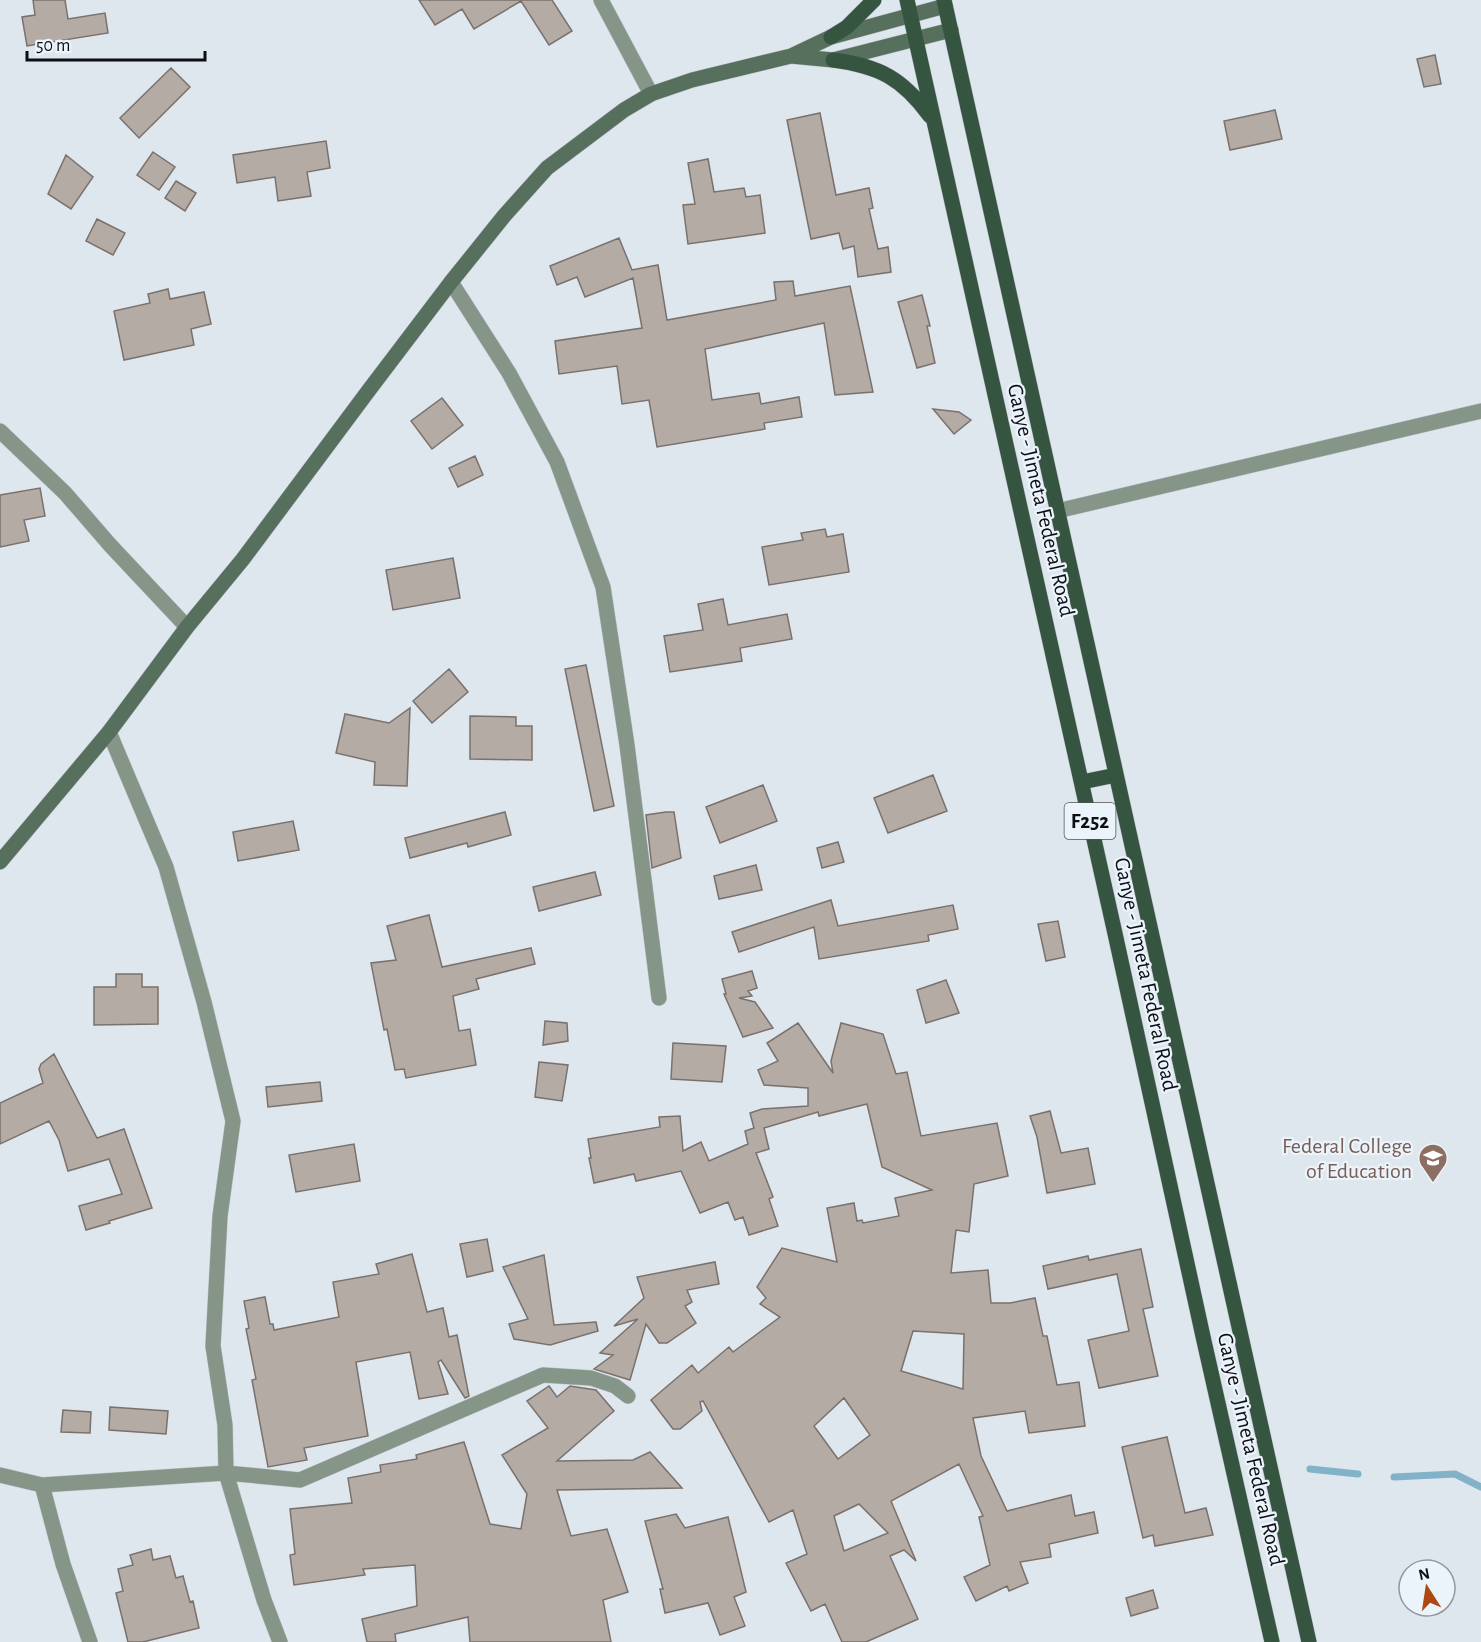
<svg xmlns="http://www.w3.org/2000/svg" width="1481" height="1642" font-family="'Alegreya Sans',sans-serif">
	<rect width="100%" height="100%" fill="#dee6ee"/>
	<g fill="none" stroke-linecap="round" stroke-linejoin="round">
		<path stroke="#82b2c8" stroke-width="7" d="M 1310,1469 L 1358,1474
			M 1394,1477 L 1455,1474 L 1481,1487"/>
	</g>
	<path fill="#b5aba5" stroke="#7a716c" stroke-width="1.5" fill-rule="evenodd" d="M 33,0 L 65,0 L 68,19 L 105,13 L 108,33 L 27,46 L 22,17 L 35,15 Z
		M 419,0 L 552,0 L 572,31 L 549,45 L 521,1 L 474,29 L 462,9 L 435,25 Z
		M 1435,55 L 1441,84 L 1424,87 L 1417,59 Z
		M 171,68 L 190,87 L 139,138 L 120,118 Z
		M 1275,110 L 1282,139 L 1230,150 L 1224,121 Z
		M 820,113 L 836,195 L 869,188 L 873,208 L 869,209 L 878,249 L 888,247 L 891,272 L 858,277 L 854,246 L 843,249 L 839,233 L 811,239 L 787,120 Z
		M 326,141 L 330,168 L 307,172 L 311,196 L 278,201 L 275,177 L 237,183 L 233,155 Z
		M 153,152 L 175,167 L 159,190 L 137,175 Z
		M 66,155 L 93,177 L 71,209 L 48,194 Z
		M 708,159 L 714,192 L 744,188 L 746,197 L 760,195 L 765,233 L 688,244 L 683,205 L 695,204 L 688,163 Z
		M 176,181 L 196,193 L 185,211 L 165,198 Z
		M 97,219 L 125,233 L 113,255 L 86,241 Z
		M 619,238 L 632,270 L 658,265 L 667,320 L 776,300 L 774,282 L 793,281 L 795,296 L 850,286 L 873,392 L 835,395 L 824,323 L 705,349 L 712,400 L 759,393 L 761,404 L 799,397 L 802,417 L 764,423 L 765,429 L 657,447 L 649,400 L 622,404 L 617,366 L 559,374 L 555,341 L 642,328 L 633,278 L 585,297 L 577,277 L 557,285 L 550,266 Z
		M 168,289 L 170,299 L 204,292 L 211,324 L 191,329 L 194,345 L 124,360 L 114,311 L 150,303 L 148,294 Z
		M 922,295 L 930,326 L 927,326 L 935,363 L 917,368 L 898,302 Z
		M 442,398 L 463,425 L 432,449 L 411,421 Z
		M 933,409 L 959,412 L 971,420 L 954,434 Z
		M 475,456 L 483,475 L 458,487 L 449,468 Z
		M 40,488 L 45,516 L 24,520 L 29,541 L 0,547 L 0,495 Z
		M 825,529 L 827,537 L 843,534 L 849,572 L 769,585 L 762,547 L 803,540 L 801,533 Z
		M 453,558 L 460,598 L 393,610 L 386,570 Z
		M 723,599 L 728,625 L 787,614 L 792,639 L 740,648 L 742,661 L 670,672 L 664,636 L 703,630 L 698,604 Z
		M 586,665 L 614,806 L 594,811 L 565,669 Z
		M 449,669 L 468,692 L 432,723 L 413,701 Z
		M 410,708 L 407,786 L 374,785 L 375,762 L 336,753 L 345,714 L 389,723 Z
		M 470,716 L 516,717 L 516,726 L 532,726 L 532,760 L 470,759 Z
		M 933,775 L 947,811 L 888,833 L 874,798 Z
		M 763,785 L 777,821 L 720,843 L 706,807 Z
		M 505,812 L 511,835 L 468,847 L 467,843 L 410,858 L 405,838 Z
		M 666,812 L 674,812 L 681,858 L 652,868 L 646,815 Z
		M 293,821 L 299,850 L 238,861 L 233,832 Z
		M 838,842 L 844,862 L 822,868 L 817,848 Z
		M 756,865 L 762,890 L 719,899 L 714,876 Z
		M 595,872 L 601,895 L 539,911 L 533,887 Z
		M 831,900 L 838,926 L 953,905 L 958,929 L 928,935 L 929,941 L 819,959 L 814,927 L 739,952 L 732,932 Z
		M 429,915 L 442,967 L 531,948 L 535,964 L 476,979 L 479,989 L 453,996 L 459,1031 L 470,1029 L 476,1065 L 406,1078 L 404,1069 L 395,1070 L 387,1029 L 384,1030 L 371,963 L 396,960 L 387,926 Z
		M 1058,921 L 1065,957 L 1046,961 L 1038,924 Z
		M 752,971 L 757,988 L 748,991 L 752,996 L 739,998 L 755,1002 L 773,1028 L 743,1037 L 724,994 L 726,994 L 722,979 Z
		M 116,974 L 142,974 L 142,987 L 158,987 L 158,1024 L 94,1025 L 94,987 L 116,987 Z
		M 946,980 L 959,1013 L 926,1023 L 917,990 Z
		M 545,1021 L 567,1023 L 568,1041 L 543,1045 Z
		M 798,1023 L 833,1073 L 831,1061 L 841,1023 L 883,1034 L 896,1074 L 907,1072 L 921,1136 L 997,1123 L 1008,1176 L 974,1184 L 969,1232 L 956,1230 L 951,1273 L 988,1270 L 991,1303 L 1010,1303 L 1035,1298 L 1043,1336 L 1047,1336 L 1057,1385 L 1079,1382 L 1085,1426 L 1029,1433 L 1025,1411 L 973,1418 L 981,1456 L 1007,1511 L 1071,1495 L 1075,1516 L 1094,1512 L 1098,1533 L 1049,1544 L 1051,1557 L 1020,1562 L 1028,1583 L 1009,1591 L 1007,1586 L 976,1601 L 964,1577 L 990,1565 L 979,1517 L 983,1516 L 959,1464 L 891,1501 L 916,1561 L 904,1550 L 890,1556 L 918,1619 L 866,1642 L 842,1642 L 825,1604 L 811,1611 L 786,1563 L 807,1554 L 793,1510 L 769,1522 L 703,1401 L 700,1402 L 702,1411 L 680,1429 L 673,1429 L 651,1400 L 692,1365 L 698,1373 L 729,1347 L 733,1352 L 780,1317 L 760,1304 L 766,1298 L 757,1287 L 782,1248 L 837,1262 L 827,1208 L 854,1203 L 857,1221 L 862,1220 L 863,1223 L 899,1216 L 895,1198 L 932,1190 L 882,1167 L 867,1104 L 819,1116 L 818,1112 L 764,1128 L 769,1149 L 756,1153 L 773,1197 L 769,1199 L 778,1226 L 749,1235 L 743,1217 L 735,1220 L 728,1202 L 700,1213 L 681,1171 L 636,1181 L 634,1174 L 594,1183 L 589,1158 L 591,1158 L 588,1139 L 660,1127 L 659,1117 L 680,1116 L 683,1151 L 701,1142 L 709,1161 L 748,1144 L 745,1131 L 754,1128 L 750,1113 L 762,1109 L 808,1106 L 808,1088 L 764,1085 L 758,1070 L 778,1061 L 767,1043 ZM 913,1331 L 964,1334 L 963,1389 L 901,1371 ZM 844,1398 L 870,1435 L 838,1459 L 814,1426 ZM 859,1504 L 888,1533 L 844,1551 L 834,1516 Z
		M 673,1043 L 726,1046 L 722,1082 L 671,1079 Z
		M 54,1054 L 97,1138 L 124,1129 L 152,1208 L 109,1221 L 110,1223 L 86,1230 L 79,1206 L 122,1194 L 109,1159 L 68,1171 L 59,1140 L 49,1121 L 0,1144 L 0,1103 L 43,1083 L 39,1069 L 41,1064 Z
		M 539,1062 L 568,1065 L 562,1101 L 535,1097 Z
		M 320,1082 L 322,1101 L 268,1107 L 266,1087 Z
		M 1050,1111 L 1061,1153 L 1088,1148 L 1095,1184 L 1047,1193 L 1037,1137 L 1030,1116 Z
		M 354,1144 L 360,1181 L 296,1192 L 289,1155 Z
		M 487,1239 L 493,1271 L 467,1277 L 460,1244 Z
		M 1141,1249 L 1153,1307 L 1143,1309 L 1158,1376 L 1099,1388 L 1088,1340 L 1129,1331 L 1117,1274 L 1048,1289 L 1043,1266 L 1088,1256 L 1089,1260 Z
		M 412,1254 L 427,1312 L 443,1308 L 449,1337 L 457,1335 L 469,1396 L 465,1398 L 441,1360 L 438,1362 L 448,1394 L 419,1399 L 410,1352 L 356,1362 L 368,1436 L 304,1448 L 307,1460 L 268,1467 L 252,1380 L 256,1379 L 246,1329 L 249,1328 L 244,1301 L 265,1297 L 270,1324 L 273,1324 L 274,1330 L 339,1317 L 333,1282 L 379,1274 L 376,1264 Z
		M 544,1255 L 554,1325 L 596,1322 L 598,1331 L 550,1345 L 514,1339 L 509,1324 L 528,1319 L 503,1267 Z
		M 715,1262 L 719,1284 L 687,1290 L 692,1302 L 685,1306 L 696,1323 L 667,1343 L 659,1343 L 646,1324 L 630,1380 L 594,1369 L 613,1355 L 600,1353 L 638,1319 L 614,1326 L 644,1298 L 637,1277 Z
		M 549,1386 L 557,1397 L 570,1386 L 596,1390 L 614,1411 L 557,1461 L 633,1460 L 650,1452 L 682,1488 L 557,1490 L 571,1536 L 607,1529 L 628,1592 L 603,1600 L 611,1642 L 470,1642 L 468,1617 L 395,1634 L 396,1642 L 367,1642 L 362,1619 L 417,1606 L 415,1565 L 363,1569 L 365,1575 L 294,1585 L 290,1555 L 295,1554 L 290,1509 L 352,1503 L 348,1478 L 381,1472 L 380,1465 L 417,1459 L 416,1455 L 464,1442 L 490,1524 L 521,1529 L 527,1494 L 502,1455 L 548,1428 L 527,1401 Z
		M 110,1407 L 168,1411 L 166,1434 L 109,1430 Z
		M 63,1410 L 91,1412 L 90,1433 L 61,1432 Z
		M 1167,1437 L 1185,1513 L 1206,1508 L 1213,1535 L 1155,1546 L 1153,1535 L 1143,1538 L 1122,1447 Z
		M 676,1514 L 685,1528 L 728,1517 L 746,1592 L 734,1597 L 745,1626 L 720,1635 L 708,1603 L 665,1613 L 660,1589 L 663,1589 L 645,1521 Z
		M 151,1549 L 153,1560 L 170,1556 L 176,1578 L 183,1576 L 190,1602 L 193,1601 L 199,1628 L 143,1642 L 128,1642 L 116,1593 L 123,1591 L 118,1569 L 133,1565 L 130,1555 Z
		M 1153,1590 L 1158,1608 L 1131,1616 L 1126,1598 Z"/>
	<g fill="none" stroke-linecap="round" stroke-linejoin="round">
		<g stroke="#bdc4cb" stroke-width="16">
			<path id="street" d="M 601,0 L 651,94
				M 451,282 L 509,373 L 557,462 L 603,587 L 627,745 L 659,998
				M 0,431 L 65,493 L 110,545 L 187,627
				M 1057,511 L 1481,411
				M 109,732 L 166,867 L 204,1002 L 233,1121 L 220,1216 L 213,1346 L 225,1425 L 226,1473 L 264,1600 L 280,1642
				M 0,1475 L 42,1485 L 226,1473 L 300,1480 L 543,1375 L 591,1378 L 615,1386 L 628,1396
				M 42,1485 L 63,1564 L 90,1642"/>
		</g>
		<g stroke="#bdc4cb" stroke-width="16">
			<path id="secondary" d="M 791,56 L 833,60 L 951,30
				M 0,862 L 109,732 L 187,627 L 243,559 L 369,390 L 451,282 L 504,216 L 547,168 L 624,110 L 651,94 L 692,80 L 791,56 L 831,37 L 945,6"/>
		</g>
		<g stroke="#bdc4cb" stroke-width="16">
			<path id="primary" d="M 907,0 L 1116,938 L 1204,1341 L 1272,1642
				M 944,0 L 1309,1642
				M 831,37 L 847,27 L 874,0
				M 833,60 C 879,66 902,78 930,116
				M 1082,782 L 1116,775"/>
		</g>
		<use href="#street" stroke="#859689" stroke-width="15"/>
		<use href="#secondary" stroke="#57705e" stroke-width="15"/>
		<use href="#primary" stroke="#365540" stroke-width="15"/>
	</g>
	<defs>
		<g id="school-pin" transform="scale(1.5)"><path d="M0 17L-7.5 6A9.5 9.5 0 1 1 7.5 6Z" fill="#8d6e63" stroke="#ebf3fb"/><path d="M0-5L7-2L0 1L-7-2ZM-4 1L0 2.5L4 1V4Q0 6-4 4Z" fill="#fff"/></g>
	</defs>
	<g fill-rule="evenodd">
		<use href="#school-pin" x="1433" y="1158"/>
	</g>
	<g text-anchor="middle" stroke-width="4.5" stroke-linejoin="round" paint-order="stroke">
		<rect fill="#ebf3fb" stroke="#505358" stroke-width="1.5" x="1064.5" y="803" width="51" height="36" rx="4.5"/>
		<g font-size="21" font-weight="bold" fill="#0d0f12">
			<text x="1090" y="828">F252</text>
		</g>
		<g font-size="22" fill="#0d0f12" stroke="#ebf3fb">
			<text transform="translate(1042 500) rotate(77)" y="8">Ganye - Jimeta Federal Road</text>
			<text transform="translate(1147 974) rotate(78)" y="8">Ganye - Jimeta Federal Road</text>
			<text transform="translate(1252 1449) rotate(77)" y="8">Ganye - Jimeta Federal Road</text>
		</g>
		<g font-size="22" fill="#785e54" stroke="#ebf3fb" text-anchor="end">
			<text x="1412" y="1153">Federal College<tspan x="1412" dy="25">of Education</tspan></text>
		</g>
	</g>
	<g transform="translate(1427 1588) rotate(348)"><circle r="28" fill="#ebf3fb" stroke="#92989e" stroke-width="1.5"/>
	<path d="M0-4.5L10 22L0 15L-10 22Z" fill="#ac4913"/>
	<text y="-9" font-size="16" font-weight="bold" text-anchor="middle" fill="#0d0f12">N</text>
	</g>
	<path d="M27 51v9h178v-9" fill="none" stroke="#0d0f12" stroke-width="3"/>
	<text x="36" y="51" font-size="18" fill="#0d0f12" stroke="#ebf3fb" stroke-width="4.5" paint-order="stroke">50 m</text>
</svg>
